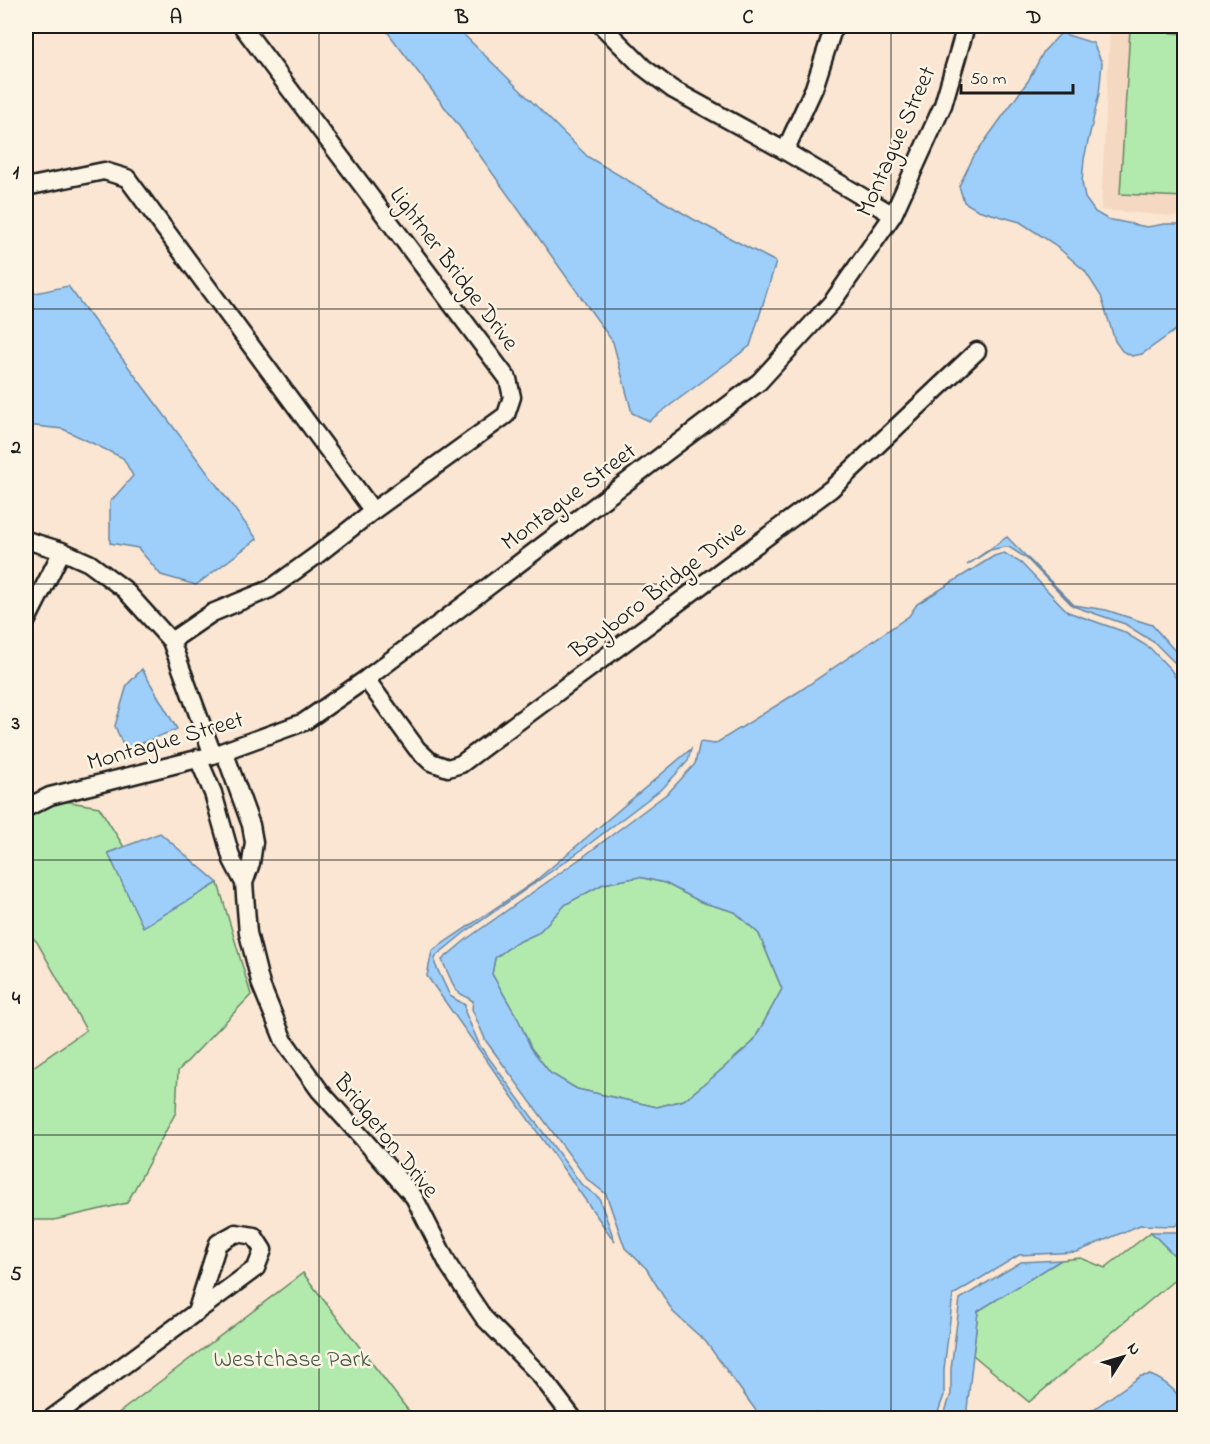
<svg xmlns="http://www.w3.org/2000/svg" width="1210" height="1444" font-family="'Indie Flower',sans-serif">
	<rect width="100%" height="100%" fill="#fae6d2"/>
	<filter id="ink" filterUnits="userSpaceOnUse"><feTurbulence type="fractalNoise" baseFrequency=".0167" numOctaves="2"/><feDisplacementMap in="SourceGraphic" scale="12" xChannelSelector="R" yChannelSelector="G"/><feConvolveMatrix kernelMatrix="1 2 1 2 8 2 1 2 1" color-interpolation-filters="sRGB"/></filter>
	<g filter="url(#ink)">
		<path fill="#f5d8c2" d="M 1110,26 L 1184,26 L 1184,217 L 1101,210 Z"/>
		<path fill="#b2eaad" stroke="#678364" stroke-width="1.5" d="M 1130,29 L 1184,34 L 1184,197 L 1120,194 Z
			M 64,801 L 99,807 L 124,847 L 108,853 L 143,926 L 218,883 L 251,995 L 178,1071 L 176,1112 L 127,1203 L 54,1220 L 26,1220 L 26,1072 L 86,1030 L 37,942 L 26,931 L 26,816 L 52,804 Z
			M 639,877 L 665,883 L 701,902 L 735,912 L 759,934 L 782,989 L 753,1042 L 712,1078 L 684,1100 L 657,1107 L 577,1089 L 550,1073 L 531,1048 L 519,1021 L 492,974 L 495,958 L 514,944 L 538,933 L 566,904 L 603,884 Z
			M 1151,1232 L 1184,1265 L 1184,1272 L 1029,1402 L 973,1355 L 978,1311 L 1061,1260 L 1081,1258 L 1105,1268 Z
			M 303,1273 L 414,1418 L 112,1418 Z"/>
		<path fill="#9ecffb" stroke="#6a87a2" stroke-width="1.5" fill-rule="evenodd" d="M 383,26 L 455,26 L 588,157 L 693,219 L 776,262 L 750,346 L 649,421 L 632,413 L 613,342 L 456,122 Z
			M 1061,33 L 1093,43 L 1102,63 L 1099,94 L 1084,159 L 1082,182 L 1085,198 L 1095,212 L 1107,219 L 1147,227 L 1165,224 L 1184,224 L 1184,324 L 1142,354 L 1132,356 L 1122,351 L 1115,341 L 1101,296 L 1085,271 L 1054,244 L 1020,222 L 978,210 L 964,202 L 959,186 L 974,156 L 1028,81 L 1044,51 Z
			M 68,286 L 257,539 L 196,585 L 161,575 L 138,548 L 110,543 L 110,502 L 133,476 L 123,458 L 63,429 L 26,425 L 26,295 Z
			M 1007,537 L 1074,605 L 1106,610 L 1152,625 L 1184,661 L 1184,677 L 1178,666 L 1155,643 L 1125,624 L 1073,606 L 1026,558 L 1009,547 L 1004,547 L 990,550 L 967,565 Z
			M 1004,553 L 1021,563 L 1068,612 L 1122,631 L 1150,648 L 1171,670 L 1184,691 L 1184,1218 L 1175,1226 L 1140,1225 L 1077,1252 L 1019,1255 L 953,1295 L 944,1369 L 944,1395 L 936,1418 L 827,1418 L 815,1412 L 794,1418 L 774,1418 L 757,1412 L 706,1342 L 673,1312 L 646,1268 L 625,1248 L 606,1194 L 587,1179 L 486,1041 L 472,1009 L 473,1001 L 456,991 L 442,960 L 468,938 L 584,856 L 669,792 L 695,764 L 700,742 L 715,744 L 798,692 L 909,616 L 917,604 L 994,556 ZM 639,877 L 665,883 L 701,902 L 735,912 L 759,934 L 782,989 L 753,1042 L 712,1078 L 684,1100 L 657,1107 L 577,1089 L 550,1073 L 531,1048 L 519,1021 L 492,974 L 495,958 L 514,944 L 538,933 L 566,904 L 603,884 Z
			M 142,669 L 177,729 L 125,750 L 115,726 L 127,685 Z
			M 691,749 L 688,761 L 664,787 L 580,851 L 464,933 L 437,955 L 435,959 L 435,964 L 450,996 L 465,1005 L 465,1012 L 480,1046 L 581,1184 L 599,1198 L 615,1242 L 427,976 L 432,951 L 534,882 Z
			M 160,833 L 218,883 L 143,927 L 108,853 Z
			M 1184,1226 L 1184,1265 L 1151,1232 L 1176,1232 Z
			M 1061,1260 L 978,1311 L 966,1418 L 943,1418 L 951,1394 L 951,1369 L 960,1299 L 1021,1262 Z
			M 1150,1375 C 1163,1380 1177,1390 1183,1404 C 1185,1408 1184,1414 1184,1418 L 1081,1418 L 1141,1376 Z"/>
		<g fill="none" stroke-linecap="round" stroke-linejoin="round">
			<g stroke="#1c1c1c" stroke-width="21">
				<path id="minor" d="M 602,26 L 643,67 L 672,89 L 785,151 L 814,88 L 834,26
					M 785,151 L 893,215
					M 26,187 L 104,171 L 127,178 L 373,511
					M 26,540 L 62,551 L 89,563 L 124,589 L 171,641 L 213,755
					M 26,622 L 62,551
					M 171,641 L 212,613 L 270,589 L 317,555 L 373,511 L 506,415 L 512,397 L 508,379 L 242,26
					M 366,679 L 417,749 L 431,762 L 448,768 L 461,764 L 831,489 L 977,351
					M 224,751 L 251,825 L 254,842 L 251,863 L 244,883
					M 198,758 L 213,793 L 232,860 L 244,883 L 248,933 L 261,985 L 284,1041 L 320,1091 L 357,1132 L 414,1197 L 449,1266 L 484,1318 L 540,1375 L 573,1418
					M 26,808 L 50,796 L 213,755 L 304,722 L 366,679 L 759,382 L 833,301 L 893,215 L 943,105 L 966,26
					M 52,1418 L 256,1268 L 263,1250 L 254,1236 L 236,1233 L 218,1243 L 196,1313"/>
			</g>
			<use href="#minor" stroke="#fcf5e5" stroke-width="16"/>
		</g>
	</g>
	<path fill="none" stroke="#1c1c1c" stroke-width="1.5" stroke-opacity="0.55" d="M 319,26 L 319,1418M 605,26 L 605,1418M 891,26 L 891,1418M 26,309 L 1184,309M 26,584 L 1184,584M 26,860 L 1184,860M 26,1135 L 1184,1135"/>
	<g text-anchor="middle" stroke-width="5" stroke-linejoin="round" paint-order="stroke">
		<g font-size="24" fill="#1c1c1c" stroke="#fcf5e5">
			<text transform="translate(895 141) rotate(-66)" y="8">Montague Street</text>
			<text transform="translate(455 268) rotate(53)" y="8">Lightner Bridge Drive</text>
			<text transform="translate(568 496) rotate(-37)" y="8">Montague Street</text>
			<text transform="translate(657 589) rotate(-37)" y="8">Bayboro Bridge Drive</text>
			<text transform="translate(165 740) rotate(-16)" y="8">Montague Street</text>
			<text transform="translate(387 1135) rotate(51)" y="8">Bridgeton Drive</text>
		</g>
		<g font-size="24" fill="#495a48" stroke="#fcf5e5">
			<text x="292" y="1366">Westchase Park</text>
		</g>
	</g>
	<rect width="1210" height="1444" fill="none" stroke="#fcf5e5" stroke-width="66"/>
	<g transform="translate(1123 1357) rotate(53)" stroke="#fcf5e5" stroke-width="4.5" paint-order="stroke">
	<path d="M0-4.5L10 22L0 15L-10 22Z" fill="#1c1c1c"/>
	<text y="-9" font-size="16" font-weight="bold" text-anchor="middle" fill="#1c1c1c">N</text>
	</g>
	<path d="M961 84v9h112v-9" fill="none" stroke="#1c1c1c" stroke-width="3"/>
	<text x="970" y="84" font-size="18" fill="#1c1c1c" stroke="#fcf5e5" stroke-width="4.5" paint-order="stroke">50 m</text>
	<rect x="33" y="33" width="1144" height="1378" fill="none" stroke="#1c1c1c" stroke-width="2"/>
	<g font-size="20" text-anchor="middle" font-weight="bold" fill="#1c1c1c">
		<text x="176" y="23">A</text>
		<text x="462" y="23">B</text>
		<text x="748" y="23">C</text>
		<text x="1034" y="23">D</text>
		<text x="16" y="178">1</text>
		<text x="16" y="453">2</text>
		<text x="16" y="729">3</text>
		<text x="16" y="1004">4</text>
		<text x="16" y="1280">5</text>
	</g>
</svg>
